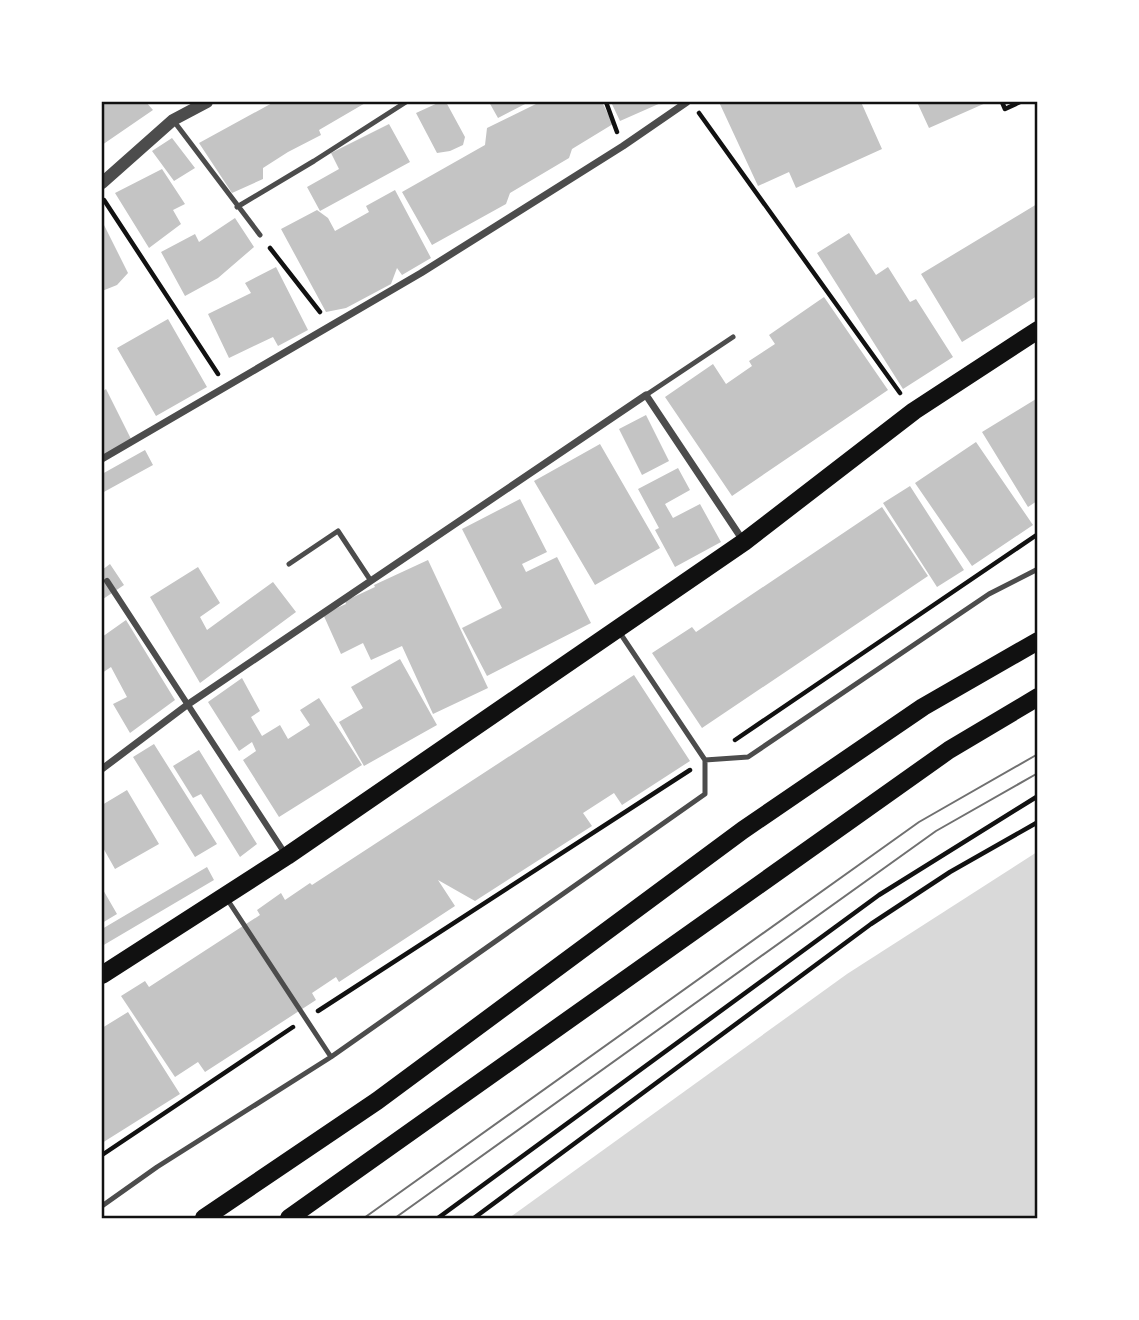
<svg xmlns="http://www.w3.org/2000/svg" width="1139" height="1320" font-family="Ubuntu,sans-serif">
	<rect width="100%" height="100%" fill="#fff"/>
	<path fill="#d9d9d9" d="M 1037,852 L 1037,1218 L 509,1218 L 847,974 Z"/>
	<path fill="#c4c4c4" d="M 102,102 L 146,102 L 153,110 L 102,145 Z
		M 274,102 L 367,102 L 319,130 L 321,135 L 288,152 L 263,168 L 263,179 L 232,193 L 199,143 Z
		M 440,102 L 446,102 L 465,137 L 463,145 L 450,151 L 437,153 L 416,113 Z
		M 489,102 L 529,102 L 498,118 Z
		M 540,102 L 602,102 L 613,124 L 572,149 L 569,158 L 510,193 L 506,204 L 432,245 L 402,192 L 485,145 L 487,128 Z
		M 611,102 L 663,102 L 620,121 Z
		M 719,102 L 861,102 L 882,149 L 796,188 L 789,172 L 758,186 Z
		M 917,102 L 988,102 L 929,128 Z
		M 389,124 L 410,162 L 320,211 L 307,187 L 339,169 L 331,153 Z
		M 172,138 L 195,168 L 174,181 L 152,151 Z
		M 162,169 L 185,204 L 173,210 L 181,224 L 149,248 L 115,193 Z
		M 395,190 L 431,258 L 402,275 L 397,268 L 391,284 L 346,308 L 326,312 L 281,229 L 317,210 L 328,218 L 335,231 L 369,212 L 366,206 Z
		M 1037,204 L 1037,296 L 962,342 L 921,274 Z
		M 235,218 L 254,247 L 218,278 L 185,296 L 161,252 L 195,234 L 199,242 Z
		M 102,221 L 128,273 L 117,285 L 102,291 Z
		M 849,233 L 876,275 L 888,267 L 910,302 L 916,299 L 953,357 L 903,389 L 817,253 Z
		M 276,267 L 308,330 L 278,346 L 273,337 L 229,358 L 208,314 L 251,293 L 245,283 Z
		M 824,297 L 888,390 L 732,496 L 665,397 L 713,364 L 726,384 L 752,366 L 749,361 L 775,344 L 769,335 Z
		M 168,319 L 207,387 L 156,416 L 117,348 Z
		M 106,389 L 132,441 L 102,456 L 102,392 Z
		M 1036,399 L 1037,402 L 1037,501 L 1028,507 L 982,432 Z
		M 646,415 L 669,461 L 642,475 L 619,429 Z
		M 976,442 L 1033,525 L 972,566 L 915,483 Z
		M 600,444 L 660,548 L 595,585 L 534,481 Z
		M 145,450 L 153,465 L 102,493 L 102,474 Z
		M 678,468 L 690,490 L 665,504 L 673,518 L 700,504 L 721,542 L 675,567 L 655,530 L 659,528 L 638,489 Z
		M 910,486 L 964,570 L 937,587 L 883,503 Z
		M 520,499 L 547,552 L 522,564 L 526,572 L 557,557 L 591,623 L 487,676 L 462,628 L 502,608 L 462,529 Z
		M 882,507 L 928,576 L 702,728 L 652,653 L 692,627 L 696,632 Z
		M 428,560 L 488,688 L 433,714 L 402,646 L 371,660 L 363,643 L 341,654 L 323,614 L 346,604 L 345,601 L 375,587 L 374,585 Z
		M 110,564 L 124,585 L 103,599 L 102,570 Z
		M 198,567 L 220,603 L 200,617 L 207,630 L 273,582 L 296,612 L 200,683 L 150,597 Z
		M 126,620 L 175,700 L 130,733 L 113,704 L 127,697 L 111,667 L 102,673 L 102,637 Z
		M 400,659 L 437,725 L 364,766 L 339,722 L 363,708 L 351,687 Z
		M 634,675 L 690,761 L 622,805 L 614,793 L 583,813 L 592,826 L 475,901 L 438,880 L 455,906 L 339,982 L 336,977 L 312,993 L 316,1000 L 205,1072 L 198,1062 L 175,1077 L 121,996 L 145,981 L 149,987 L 260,915 L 257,910 L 281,893 L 285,900 L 310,883 L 312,885 Z
		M 242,678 L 260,711 L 251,717 L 262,736 L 280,725 L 288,739 L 310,725 L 300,710 L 319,698 L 362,765 L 279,817 L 243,760 L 256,751 L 252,742 L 239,751 L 208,702 Z
		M 154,744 L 217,844 L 195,857 L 133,757 Z
		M 199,750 L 257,844 L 240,857 L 201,794 L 193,798 L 173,766 Z
		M 127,790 L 159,844 L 115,869 L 102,846 L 102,805 Z
		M 207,867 L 214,880 L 102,946 L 102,929 Z
		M 102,888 L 117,914 L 102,923 Z
		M 128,1012 L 180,1094 L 102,1143 L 102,1028 Z"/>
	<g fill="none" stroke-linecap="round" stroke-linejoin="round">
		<path stroke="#111" stroke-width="4.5" d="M 606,102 L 617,132
			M 1002,102 L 1005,109 L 1020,102
			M 699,113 L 900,393
			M 104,200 L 218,374
			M 270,248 L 320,312
			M 735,740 L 1038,534
			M 318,1011 L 690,770
			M 102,1155 L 293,1027
			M 438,1218 L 879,895 L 1038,796
			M 474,1218 L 871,924 L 950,872 L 1038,822"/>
		<path stroke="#4c4c4c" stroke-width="5" d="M 173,120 L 260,235
			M 237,207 L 314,161 L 406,102
			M 646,395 L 733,337
			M 289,564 L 338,531 L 371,581
			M 705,760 L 748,757 L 989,594 L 1038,569
			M 227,899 L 331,1057
			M 102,1206 L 157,1167 L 331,1057 L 705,794 L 705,760 L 618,630"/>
		<path stroke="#4c4c4c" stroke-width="6" d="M 107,581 L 286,855"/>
		<path stroke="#4c4c4c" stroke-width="7" d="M 102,459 L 421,273 L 623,146 L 687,102
			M 102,769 L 187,705 L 646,395 L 744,542"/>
		<path stroke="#4c4c4c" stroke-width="12" d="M 102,183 L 173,120 L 207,102"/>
		<path stroke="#111" stroke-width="18" d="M 102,975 L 287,856 L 744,542 L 914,411 L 1038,330
			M 204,1218 L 377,1101 L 743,830 L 923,707 L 1038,641
			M 289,1218 L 949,750 L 1038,697"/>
		<path stroke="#707070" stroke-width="2" d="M 364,1218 L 919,822 L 1038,754
			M 395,1218 L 936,831 L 1038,773"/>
	</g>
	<rect width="1139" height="1320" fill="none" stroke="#ffffff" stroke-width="206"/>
	<rect x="103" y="103" width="933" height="1114" fill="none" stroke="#111" stroke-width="2.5"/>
</svg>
